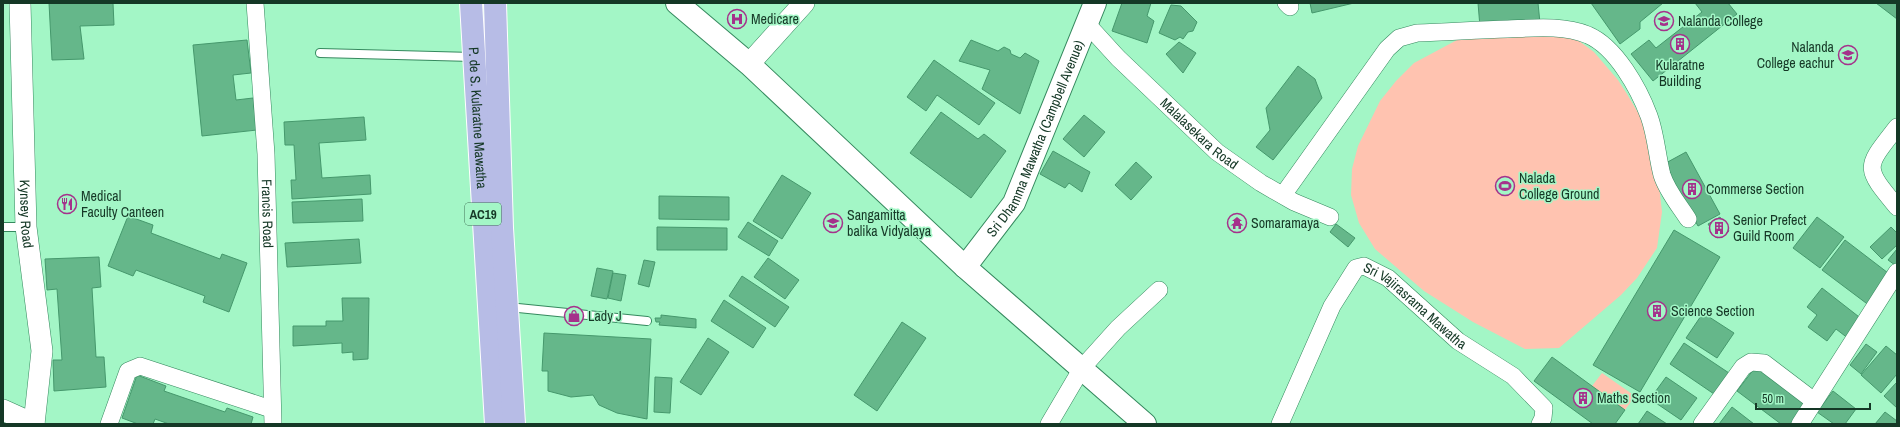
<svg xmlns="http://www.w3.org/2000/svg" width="1900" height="427" font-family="'Archivo Narrow',sans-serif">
	<rect width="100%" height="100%" fill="#a3f6c6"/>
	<path fill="#ffc3b0" d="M 1562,34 L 1579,41 L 1594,52 L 1618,80 L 1627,94 L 1643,121 L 1658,176 L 1662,212 L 1657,248 L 1637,278 L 1621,295 L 1559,348 L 1525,349 L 1473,322 L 1424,291 L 1375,249 L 1359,223 L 1351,195 L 1352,169 L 1358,146 L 1380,101 L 1396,81 L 1414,63 L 1457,40 Z
		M 1602,373 L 1635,396 L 1625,410 L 1592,386 Z"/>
	<path fill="#65b78a" stroke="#45986c" d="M 49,3 L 113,3 L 114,25 L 80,26 L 84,59 L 52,60 Z
		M 1122,3 L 1151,3 L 1147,16 L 1154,21 L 1147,43 L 1112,31 Z
		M 1310,3 L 1354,3 L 1312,13 Z
		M 1478,3 L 1538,3 L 1540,23 L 1480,27 Z
		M 1591,3 L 1663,3 L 1640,22 L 1640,29 L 1620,44 Z
		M 1695,3 L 1728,3 L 1737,14 L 1653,81 L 1631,54 L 1649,40 L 1656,48 L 1702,12 Z
		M 1876,3 L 1897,3 L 1897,19 Z
		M 1171,5 L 1181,6 L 1197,22 L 1193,31 L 1188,32 L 1183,39 L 1180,37 L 1175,40 L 1159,33 Z
		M 247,40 L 251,73 L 233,75 L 236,100 L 253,98 L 257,130 L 202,136 L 193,45 Z
		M 971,40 L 998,51 L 1004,47 L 1010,50 L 1011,54 L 1020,58 L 1025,53 L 1039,61 L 1020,114 L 982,89 L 990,70 L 959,61 Z
		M 1179,42 L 1196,53 L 1183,73 L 1166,54 Z
		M 934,60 L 995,103 L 979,125 L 937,95 L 926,111 L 907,97 Z
		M 1298,66 L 1315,79 L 1322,98 L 1273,160 L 1256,147 L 1270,130 L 1266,108 Z
		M 941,112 L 978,139 L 984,134 L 1006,151 L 971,198 L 910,153 Z
		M 1084,115 L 1105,132 L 1084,157 L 1063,139 Z
		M 364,117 L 366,140 L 319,143 L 322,178 L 370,175 L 371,194 L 292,199 L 291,180 L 296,180 L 294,145 L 285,145 L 284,122 Z
		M 1053,151 L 1090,172 L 1082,192 L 1069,183 L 1065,188 L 1040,174 Z
		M 1686,152 L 1720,214 L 1698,226 L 1664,164 Z
		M 1136,162 L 1152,177 L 1131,200 L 1115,185 Z
		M 782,175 L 811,193 L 782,239 L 753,221 Z
		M 659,196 L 729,197 L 729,220 L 659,219 Z
		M 362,199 L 363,221 L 293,223 L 292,202 Z
		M 128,216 L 153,225 L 151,233 L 220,259 L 222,254 L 247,263 L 229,312 L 203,302 L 205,296 L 136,270 L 133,276 L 108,266 Z
		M 1720,217 L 1729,231 L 1717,238 L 1708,224 Z
		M 1817,217 L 1844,237 L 1820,268 L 1793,248 Z
		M 748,222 L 778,241 L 769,256 L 738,237 Z
		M 1336,224 L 1355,238 L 1348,247 L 1330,232 Z
		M 657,227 L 727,228 L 727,250 L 657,250 Z
		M 1891,227 L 1897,233 L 1897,245 L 1882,259 L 1870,247 Z
		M 1674,230 L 1720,257 L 1640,392 L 1593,365 Z
		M 359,239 L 361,263 L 287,267 L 285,243 Z
		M 1845,240 L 1892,276 L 1870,306 L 1822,270 Z
		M 1897,249 L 1897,263 L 1895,265 L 1888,260 Z
		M 99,257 L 101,287 L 92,288 L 96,357 L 104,357 L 106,387 L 54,391 L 53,360 L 62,360 L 57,289 L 47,290 L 45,259 Z
		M 768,258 L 799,280 L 785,299 L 754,277 Z
		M 644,260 L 655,262 L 649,287 L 638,284 Z
		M 597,268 L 613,271 L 607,299 L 591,296 Z
		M 613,273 L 626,275 L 621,301 L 608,298 Z
		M 742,276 L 789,307 L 775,327 L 729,296 Z
		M 1822,288 L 1863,320 L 1849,339 L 1836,329 L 1827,341 L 1808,327 L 1817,315 L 1807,307 Z
		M 342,298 L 369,298 L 368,359 L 353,360 L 353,352 L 342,353 L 342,343 L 293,346 L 293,326 L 326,326 L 326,321 L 343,321 Z
		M 724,300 L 766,328 L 753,348 L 711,321 Z
		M 1703,313 L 1734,333 L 1717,358 L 1686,338 Z
		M 661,315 L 696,319 L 696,328 L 659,325 L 660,322 L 656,322 L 655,318 L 661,318 Z
		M 902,322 L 926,338 L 877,411 L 854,395 Z
		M 544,333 L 651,339 L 647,419 L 617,413 L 599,405 L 593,395 L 571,397 L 548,391 L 548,371 L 542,371 Z
		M 708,338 L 729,352 L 701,395 L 680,382 Z
		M 1684,343 L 1729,373 L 1714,394 L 1670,364 Z
		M 1866,344 L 1877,352 L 1861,374 L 1850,365 Z
		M 1886,346 L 1897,355 L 1897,374 L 1881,393 L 1861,375 Z
		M 1552,357 L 1625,410 L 1615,424 L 1593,424 L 1534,381 Z
		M 1757,365 L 1806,403 L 1790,424 L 1781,424 L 1737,391 Z
		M 137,375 L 166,386 L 164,391 L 225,412 L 227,408 L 253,417 L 251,424 L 169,424 L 155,419 L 153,424 L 138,424 L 122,418 Z
		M 655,377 L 672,378 L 670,413 L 654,412 Z
		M 1666,377 L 1697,398 L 1681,420 L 1650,399 Z
		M 1897,382 L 1897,408 L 1884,396 Z
		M 1833,391 L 1856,409 L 1845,424 L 1834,424 L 1817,412 Z
		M 1732,407 L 1754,424 L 1719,424 Z
		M 1647,411 L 1667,424 L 1638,424 Z
		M 1885,412 L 1897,421 L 1897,424 L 1875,424 Z"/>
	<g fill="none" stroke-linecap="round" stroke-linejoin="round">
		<g stroke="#35895e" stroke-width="10">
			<path id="service" d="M 320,53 L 473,57
				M 3,227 L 25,227
				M 508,307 L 647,321"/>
		</g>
		<g stroke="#35895e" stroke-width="18">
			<g id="minor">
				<path id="s1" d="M 255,3 L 266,154 L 273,424"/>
				<path d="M 1286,3 L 1290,7"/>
				<path id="s2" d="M 1087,24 L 1118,58 L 1217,152 L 1261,183 L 1294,202 L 1330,217"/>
				<path d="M 1897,127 C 1865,168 1863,166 1897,207"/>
				<path d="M 1283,195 L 1387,49 L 1399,38 L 1417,33 C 1447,32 1477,30 1508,29 C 1534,28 1563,25 1588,35 C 1616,47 1639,89 1649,116 C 1656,135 1657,156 1662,175 C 1667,191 1679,205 1688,219"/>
				<path d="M 109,424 L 128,371 L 140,366 L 271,409"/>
				<path d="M 1049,424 L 1082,368 L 1118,328 L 1159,290"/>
				<path id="s3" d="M 1280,424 L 1332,306 L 1356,268 L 1364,266 L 1388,278 L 1458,341 L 1513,376 L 1544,408 L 1543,418 L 1540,424"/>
				<path d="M 1702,424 L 1743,367 L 1751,362 L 1764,363 L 1814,401"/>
				<path d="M 1800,424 L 1897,272"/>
			</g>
		</g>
		<g stroke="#35895e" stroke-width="22">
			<g id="tertiary">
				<path id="s4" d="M 20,3 L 26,227 L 42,351 L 34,424"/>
				<path d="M 749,64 L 804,3"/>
				<path d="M 3,410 L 34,424"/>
			</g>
		</g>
		<g stroke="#35895e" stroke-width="24">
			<g id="secondary">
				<path d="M 677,3 L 749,64 L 965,267 L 1145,424"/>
				<path id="s5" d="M 965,267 L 1014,203 L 1095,3"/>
			</g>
		</g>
		<g stroke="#fff" stroke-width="24">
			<g id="primary">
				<path id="s6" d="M 471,3 L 496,424"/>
				<path d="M 495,3 L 502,228 L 514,424"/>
			</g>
		</g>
		<use href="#service" stroke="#fff" stroke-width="8"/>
		<use href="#minor" stroke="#fff" stroke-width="17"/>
		<use href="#tertiary" stroke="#fff" stroke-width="21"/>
		<use href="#secondary" stroke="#fff" stroke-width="22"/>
		<use href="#primary" stroke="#b7bce6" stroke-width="22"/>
	</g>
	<defs>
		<g id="hospital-ring" transform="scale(1)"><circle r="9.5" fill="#a3f6c6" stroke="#a5318b" stroke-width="1.5"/><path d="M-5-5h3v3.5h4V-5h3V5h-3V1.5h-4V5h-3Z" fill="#a5318b"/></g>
		<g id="university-ring" transform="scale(1)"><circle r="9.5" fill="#a3f6c6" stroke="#a5318b" stroke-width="1.5"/><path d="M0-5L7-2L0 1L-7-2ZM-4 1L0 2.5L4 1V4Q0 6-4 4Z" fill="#a5318b"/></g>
		<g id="building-ring" transform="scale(1)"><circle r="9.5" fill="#a3f6c6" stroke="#a5318b" stroke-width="1.5"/><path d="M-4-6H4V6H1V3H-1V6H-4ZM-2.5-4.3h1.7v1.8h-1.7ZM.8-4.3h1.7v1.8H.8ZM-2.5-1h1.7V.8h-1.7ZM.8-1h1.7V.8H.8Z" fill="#a5318b"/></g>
		<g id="stadium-ring" transform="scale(1)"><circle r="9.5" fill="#a3f6c6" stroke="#a5318b" stroke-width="1.5"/><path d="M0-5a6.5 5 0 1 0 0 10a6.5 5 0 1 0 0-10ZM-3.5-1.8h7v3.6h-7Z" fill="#a5318b"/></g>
		<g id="restaurant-ring" transform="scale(1)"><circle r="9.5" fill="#a3f6c6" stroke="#a5318b" stroke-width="1.5"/><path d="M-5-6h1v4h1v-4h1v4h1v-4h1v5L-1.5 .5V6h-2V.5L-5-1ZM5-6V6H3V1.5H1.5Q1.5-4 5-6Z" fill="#a5318b"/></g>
		<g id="school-ring" transform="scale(1)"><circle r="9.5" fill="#a3f6c6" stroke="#a5318b" stroke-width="1.5"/><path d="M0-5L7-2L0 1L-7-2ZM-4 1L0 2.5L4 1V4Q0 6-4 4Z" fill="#a5318b"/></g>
		<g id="temple-ring" transform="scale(1)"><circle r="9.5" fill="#a3f6c6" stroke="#a5318b" stroke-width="1.5"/><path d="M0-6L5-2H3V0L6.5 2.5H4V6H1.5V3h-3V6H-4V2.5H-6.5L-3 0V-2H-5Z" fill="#a5318b"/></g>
		<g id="shop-ring" transform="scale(1)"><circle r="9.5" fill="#a3f6c6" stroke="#a5318b" stroke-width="1.5"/><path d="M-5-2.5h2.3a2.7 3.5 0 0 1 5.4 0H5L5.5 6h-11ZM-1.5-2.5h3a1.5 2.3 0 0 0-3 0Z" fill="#a5318b"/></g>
	</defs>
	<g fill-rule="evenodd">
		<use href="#hospital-ring" x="737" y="19"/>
		<use href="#university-ring" x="1664" y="21"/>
		<use href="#building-ring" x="1680" y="44"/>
		<use href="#university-ring" x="1848" y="55"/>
		<use href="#stadium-ring" x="1505" y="186"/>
		<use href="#building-ring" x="1692" y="189"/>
		<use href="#restaurant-ring" x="67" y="204"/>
		<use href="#school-ring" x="833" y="223"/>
		<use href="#temple-ring" x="1237" y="223"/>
		<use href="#building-ring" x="1719" y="228"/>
		<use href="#building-ring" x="1657" y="311"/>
		<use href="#shop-ring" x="574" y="316"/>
		<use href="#building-ring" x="1583" y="398"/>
	</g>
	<g text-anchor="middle" stroke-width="3" stroke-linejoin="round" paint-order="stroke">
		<rect fill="#a3f6c6" stroke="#407156" stroke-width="1" x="465" y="203" width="36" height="22" rx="3"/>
		<g font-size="13" font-weight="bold" fill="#153826">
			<text x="483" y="219">AC19</text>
		</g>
		<g font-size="14" fill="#153826" stroke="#a3f6c6" text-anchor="start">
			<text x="751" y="24">Medicare</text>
			<text x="1678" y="26">Nalanda College</text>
			<text x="1834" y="52" text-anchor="end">Nalanda<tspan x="1834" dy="16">College eachur</tspan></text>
			<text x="1680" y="70" text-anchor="middle">Kularatne<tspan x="1680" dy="16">Building</tspan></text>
			<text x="1519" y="183">Nalada<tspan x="1519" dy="16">College Ground</tspan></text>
			<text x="1706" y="194">Commerse Section</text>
			<text x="81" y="201">Medical<tspan x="81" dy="16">Faculty Canteen</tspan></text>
			<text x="847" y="220">Sangamitta<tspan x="847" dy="16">balika Vidyalaya</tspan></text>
			<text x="1733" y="225">Senior Prefect<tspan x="1733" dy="16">Guild Room</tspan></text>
			<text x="1251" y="228">Somaramaya</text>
			<text x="1671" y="316">Science Section</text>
			<text x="588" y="321">Lady J</text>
			<text x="1597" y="403">Maths Section</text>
		</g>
		<g font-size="14" fill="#153826" stroke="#a3f6c6">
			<text dy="5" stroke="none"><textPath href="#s6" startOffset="115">P. de S. Kularatne Mawatha</textPath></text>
			<text dy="5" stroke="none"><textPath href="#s2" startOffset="157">Malalasekara Road</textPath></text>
			<text dy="5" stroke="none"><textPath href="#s5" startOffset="148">Sri Dhamma Mawatha (Campbell Avenue)</textPath></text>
			<text dy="5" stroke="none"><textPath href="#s1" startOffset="211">Francis Road</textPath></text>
			<text dy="5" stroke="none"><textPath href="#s4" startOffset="211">Kynsey Road</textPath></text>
			<text dy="5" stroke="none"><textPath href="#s3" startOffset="247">Sri Vajirasrama Mawatha</textPath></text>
		</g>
	</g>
	<rect width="1900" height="427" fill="none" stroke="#153826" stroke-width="8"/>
	<path d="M1756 403v6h114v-6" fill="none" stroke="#153826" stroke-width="2"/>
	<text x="1762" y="403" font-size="12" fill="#153826" stroke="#a3f6c6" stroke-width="3" paint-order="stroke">50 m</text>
</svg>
